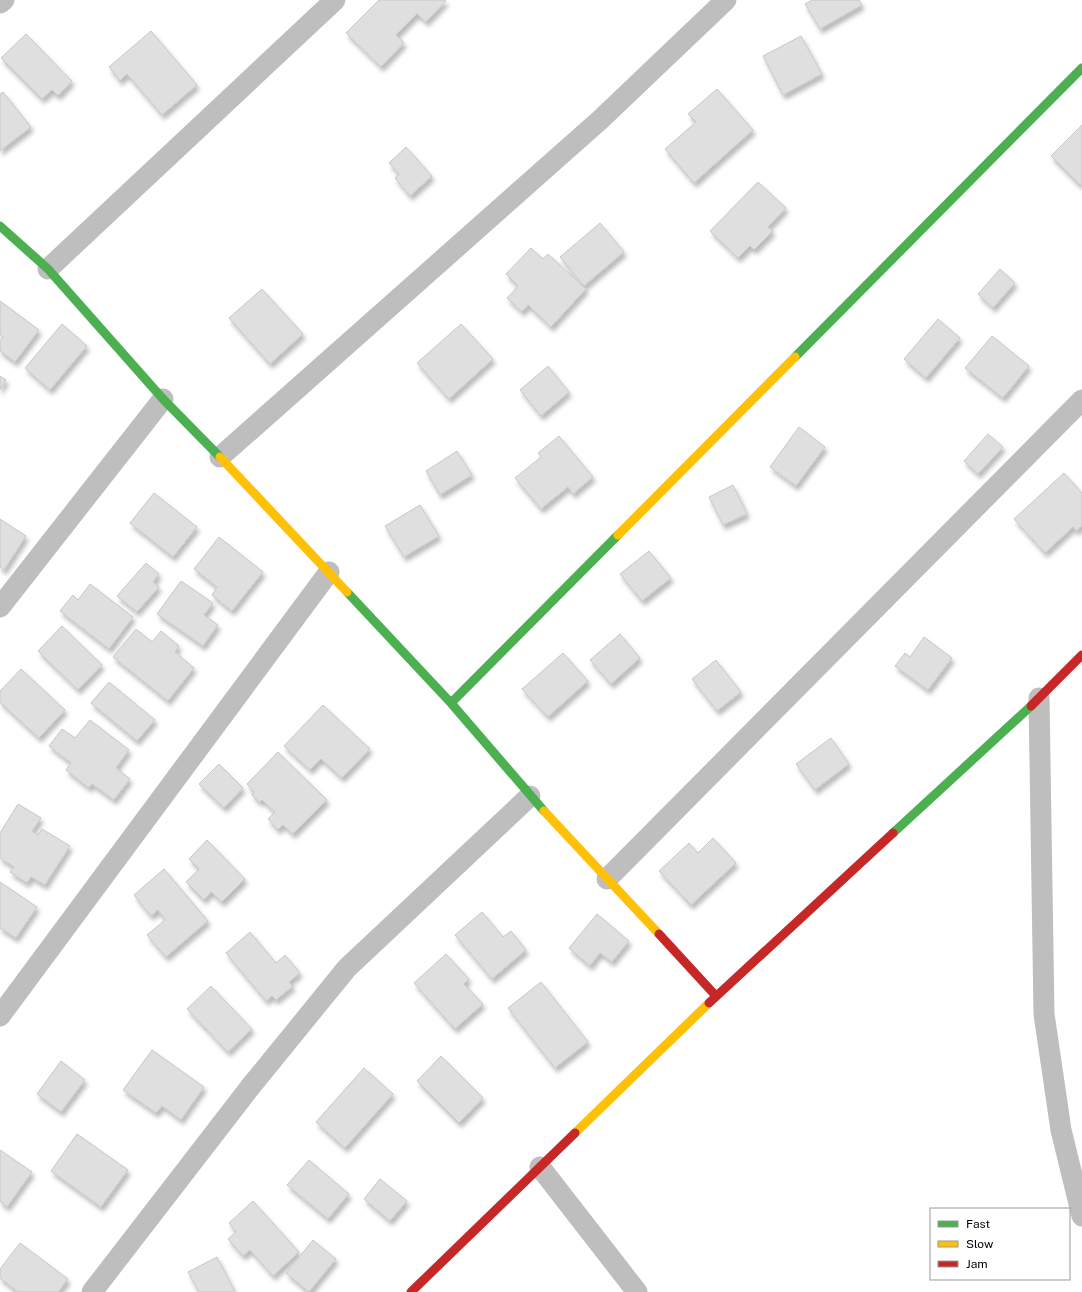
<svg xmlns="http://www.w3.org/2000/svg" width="1082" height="1292" font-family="'Public Sans',sans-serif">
	<defs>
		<filter id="shadow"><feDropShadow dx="2.5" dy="4.5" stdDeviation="2" flood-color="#0004"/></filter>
	</defs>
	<rect width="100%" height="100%" fill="#fff"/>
	<path fill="#dfdfdf" stroke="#c7c7c7" filter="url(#shadow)" d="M 379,0 L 445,0 L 446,1 L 426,22 L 417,14 L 396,35 L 404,43 L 381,67 L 346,33 Z
		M 812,0 L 859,0 L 862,5 L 820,29 L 805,4 Z
		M 151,31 L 197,85 L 162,115 L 127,74 L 120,81 L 109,67 Z
		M 26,34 L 72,81 L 58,96 L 52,90 L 42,99 L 1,58 Z
		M 801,36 L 822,74 L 783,95 L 763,56 Z
		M 717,89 L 753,130 L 694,183 L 665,149 L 696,122 L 688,114 Z
		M 3,92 L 31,127 L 0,151 L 0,94 Z
		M 1082,125 L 1082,184 L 1080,185 L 1051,156 Z
		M 406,147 L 432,176 L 410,196 L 395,178 L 399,174 L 389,163 Z
		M 758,182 L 786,208 L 768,227 L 773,231 L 754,250 L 750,246 L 738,258 L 710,231 Z
		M 600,223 L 624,252 L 584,286 L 560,257 Z
		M 531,248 L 543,259 L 548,254 L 586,289 L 551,327 L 528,305 L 522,312 L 507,298 L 518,286 L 506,274 Z
		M 1000,269 L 1015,283 L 993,308 L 978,294 Z
		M 262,289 L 303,334 L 270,364 L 229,318 Z
		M 0,301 L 39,330 L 15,362 L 0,351 L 0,341 L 3,337 L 0,335 Z
		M 938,319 L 960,338 L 926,378 L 904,359 Z
		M 62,324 L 87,346 L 50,390 L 25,368 Z
		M 461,324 L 493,359 L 449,399 L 417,363 Z
		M 992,336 L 1029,366 L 1003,398 L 965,368 Z
		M 548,366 L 569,392 L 541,416 L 520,390 Z
		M 0,376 L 6,380 L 0,390 Z
		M 799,427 L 825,447 L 796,486 L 770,467 Z
		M 988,434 L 1003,447 L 978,474 L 964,461 Z
		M 559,436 L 593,477 L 573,494 L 568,487 L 541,509 L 515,478 L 541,457 L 538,453 Z
		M 457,451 L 472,475 L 440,495 L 426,471 Z
		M 1064,473 L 1082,493 L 1082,526 L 1076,531 L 1073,527 L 1045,553 L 1014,519 Z
		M 733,485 L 747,514 L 723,525 L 709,497 Z
		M 154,493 L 197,527 L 173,557 L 130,523 Z
		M 420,505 L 439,536 L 404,557 L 385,526 Z
		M 0,519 L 26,536 L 4,570 L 0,567 Z
		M 219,537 L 263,572 L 232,611 L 212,595 L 217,587 L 194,569 Z
		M 649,551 L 671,578 L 642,601 L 620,574 Z
		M 146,563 L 159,574 L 153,582 L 159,587 L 137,612 L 117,596 Z
		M 181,581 L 213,603 L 204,615 L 218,625 L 203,646 L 157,614 Z
		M 90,584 L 133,617 L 109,649 L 60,611 L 73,595 L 78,600 Z
		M 62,626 L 102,665 L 78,690 L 38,651 Z
		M 136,629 L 152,642 L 161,631 L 179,646 L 175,652 L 194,668 L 168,701 L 113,657 Z
		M 620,634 L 640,658 L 611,684 L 590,660 Z
		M 924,637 L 952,658 L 928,690 L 895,666 L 905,653 L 910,657 Z
		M 563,653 L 588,681 L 548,717 L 522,689 Z
		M 716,660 L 741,692 L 717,711 L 692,679 Z
		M 21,669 L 65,710 L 39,738 L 0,702 L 0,691 Z
		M 109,682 L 155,720 L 137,741 L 91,703 Z
		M 323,705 L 370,749 L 342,778 L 321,759 L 310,770 L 284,746 Z
		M 90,720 L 129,750 L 116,768 L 130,779 L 114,800 L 92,784 L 89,788 L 66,770 L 71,763 L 49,746 L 62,729 L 75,738 Z
		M 831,738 L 849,764 L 815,790 L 796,764 Z
		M 278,752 L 327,800 L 293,834 L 283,825 L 278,830 L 268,819 L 275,812 L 262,800 L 259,802 L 252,795 L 254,792 L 247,784 Z
		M 219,764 L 243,788 L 224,808 L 199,784 Z
		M 18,804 L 41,818 L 32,831 L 38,835 L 42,829 L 70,846 L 45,885 L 31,877 L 27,883 L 10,872 L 14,867 L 0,858 L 0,833 Z
		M 713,838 L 736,863 L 691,905 L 659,871 L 689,843 L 698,853 Z
		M 207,840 L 245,879 L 222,902 L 211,892 L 204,900 L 186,882 L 199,869 L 189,859 Z
		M 164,869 L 208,921 L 166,957 L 147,935 L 165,920 L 158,910 L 151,916 L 134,895 Z
		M 0,882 L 37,907 L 16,938 L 0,928 Z
		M 482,912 L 503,937 L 511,931 L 526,950 L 492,979 L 455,935 Z
		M 597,914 L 629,941 L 612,962 L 600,953 L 590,966 L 569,948 Z
		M 250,932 L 276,963 L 285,955 L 300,973 L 289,982 L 293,986 L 276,1000 L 272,996 L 266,1001 L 226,953 Z
		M 446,954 L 469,979 L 464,984 L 483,1004 L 455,1029 L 414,983 Z
		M 541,982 L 588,1042 L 555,1068 L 508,1008 Z
		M 211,986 L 252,1029 L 228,1052 L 187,1009 Z
		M 152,1050 L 204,1087 L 181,1120 L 162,1106 L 156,1113 L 123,1090 Z
		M 441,1056 L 483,1098 L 459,1123 L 417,1081 Z
		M 61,1061 L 85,1080 L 61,1112 L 37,1094 Z
		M 364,1068 L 393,1094 L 345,1148 L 316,1122 Z
		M 77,1134 L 128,1170 L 101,1207 L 51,1171 Z
		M 0,1150 L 32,1172 L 7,1207 L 0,1201 Z
		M 309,1160 L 349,1194 L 328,1219 L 287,1185 Z
		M 380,1179 L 407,1201 L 390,1221 L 364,1199 Z
		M 253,1201 L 299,1252 L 273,1276 L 250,1250 L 243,1256 L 228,1239 L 236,1232 L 229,1223 Z
		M 313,1240 L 336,1259 L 309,1292 L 286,1273 Z
		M 20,1243 L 68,1279 L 59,1291 L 60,1292 L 18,1292 L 0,1278 L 0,1269 Z
		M 217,1257 L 235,1292 L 199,1292 L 188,1272 Z"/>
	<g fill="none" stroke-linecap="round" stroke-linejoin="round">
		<path stroke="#bebebe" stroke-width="21" d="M 0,3 L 4,0
			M 48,269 L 335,0
			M 220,457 L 600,120 L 726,0
			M 0,607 L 163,399
			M 1039,698 L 1044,1014 L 1061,1130 L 1082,1216
			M 607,879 L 1082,400
			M 0,1016 L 329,572
			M 540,1167 L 637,1292
			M 92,1292 L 251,1086 L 347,968 L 530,796"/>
		<path stroke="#4caf50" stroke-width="9" d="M 0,226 L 48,269 L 163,399 L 220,457
			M 795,357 L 1082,68
			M 347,592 L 451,703 L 544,811
			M 451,703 L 618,535
			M 893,833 L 1031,706"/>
		<path stroke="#ffc107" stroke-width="9" d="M 220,457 L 347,592
			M 618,535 L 795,357
			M 544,811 L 659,934
			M 575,1133 L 709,1003"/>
		<path stroke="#c62828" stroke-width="9" d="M 1031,706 L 1082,655
			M 659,934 L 716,996
			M 709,1003 L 893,833
			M 411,1292 L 575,1133"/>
	</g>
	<rect x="930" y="1208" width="140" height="72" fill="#ffffff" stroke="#999999"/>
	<rect x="938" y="1221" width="20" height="6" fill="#4caf50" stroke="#999999"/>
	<text x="966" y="1228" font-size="12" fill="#000000">Fast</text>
	<rect x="938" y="1241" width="20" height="6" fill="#ffc107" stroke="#999999"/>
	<text x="966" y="1248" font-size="12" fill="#000000">Slow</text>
	<rect x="938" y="1261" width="20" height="6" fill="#c62828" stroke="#999999"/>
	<text x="966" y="1268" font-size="12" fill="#000000">Jam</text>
</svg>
